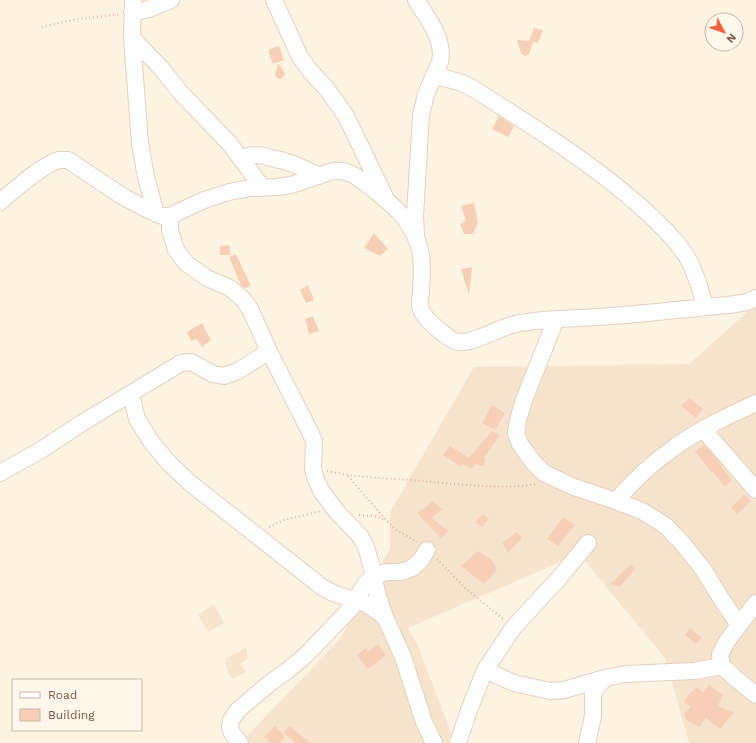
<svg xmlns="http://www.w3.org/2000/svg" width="756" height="743" font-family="'Work Sans',sans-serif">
	<rect width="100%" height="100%" fill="#fff3e2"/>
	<path fill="#f7e4cf" d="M 756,304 L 756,743 L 689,743 L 665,658 L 579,554 L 408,628 L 418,646 L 455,743 L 240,743 L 340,639 L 390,549 L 390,512 L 474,367 L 689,364 Z
		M 214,604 L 224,623 L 208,632 L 198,615 Z
		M 246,648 L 248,658 L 240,664 L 246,672 L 231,679 L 224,659 Z"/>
	<path fill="#f7cfb6" d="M 534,28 L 543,30 L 538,43 L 533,42 L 529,54 L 526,56 L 523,55 L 521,53 L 517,40 L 532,41 L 529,41 Z
		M 279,46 L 284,60 L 273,64 L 268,50 Z
		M 278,63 L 285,73 L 284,76 L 281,79 L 277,78 L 275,75 Z
		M 499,116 L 514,126 L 508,137 L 492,129 Z
		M 474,203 L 478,223 L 473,234 L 464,234 L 460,224 L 466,221 L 461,206 Z
		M 374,233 L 388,249 L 380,256 L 364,248 Z
		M 229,245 L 231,255 L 220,255 L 220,246 Z
		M 236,254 L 251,286 L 245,288 L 241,285 L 229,257 Z
		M 472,267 L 469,295 L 461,269 Z
		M 308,285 L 314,300 L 306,303 L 300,290 Z
		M 313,316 L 319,331 L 309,334 L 305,319 Z
		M 202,323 L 211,340 L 202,347 L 197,339 L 191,341 L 187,332 Z
		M 689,398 L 703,409 L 696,418 L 681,406 Z
		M 492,405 L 505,413 L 495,430 L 482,423 Z
		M 492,431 L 500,435 L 484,458 L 486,460 L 483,466 L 475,464 L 472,469 L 462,464 L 460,466 L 443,455 L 450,446 L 469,458 Z
		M 704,445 L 715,457 L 732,481 L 724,487 L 713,471 L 711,472 L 695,451 Z
		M 745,494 L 751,501 L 737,514 L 731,507 Z
		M 433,501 L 442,509 L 432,518 L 448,531 L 441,538 L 417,513 L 421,509 L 422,510 Z
		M 483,514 L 489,519 L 482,527 L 475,522 Z
		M 563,517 L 575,525 L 558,546 L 547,539 Z
		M 517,532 L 522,538 L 508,553 L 502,543 Z
		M 478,551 L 492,560 L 497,570 L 484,584 L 461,566 Z
		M 631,565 L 635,569 L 620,587 L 610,584 Z
		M 690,628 L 702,638 L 696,644 L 685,635 Z
		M 378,644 L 386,656 L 368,669 L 357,655 L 366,648 L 368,652 Z
		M 709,684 L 714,689 L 723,694 L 718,706 L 734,713 L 720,729 L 706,718 L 699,727 L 687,721 L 684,714 L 691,707 L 684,702 L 688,695 L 697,687 L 703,693 Z
		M 275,726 L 285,737 L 279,743 L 270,743 L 264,737 Z
		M 289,726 L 310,743 L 296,743 L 284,733 Z"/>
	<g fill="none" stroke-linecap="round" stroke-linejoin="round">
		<g stroke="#e4cfbc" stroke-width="18">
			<path id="minor" d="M 133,0 L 132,38 L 140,143 L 146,177 L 156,214
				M 274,0 L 300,57 L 311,72 L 326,88 L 346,116 L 385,197
				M 416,0 C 427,18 445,39 440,62 L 426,94 L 421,115 L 415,215 L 416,235
				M 132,13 L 149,9 L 171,0
				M 132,38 L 161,68 L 180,92 L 229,143 L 263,188
				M 434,75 L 462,83 L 474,89 C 535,128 599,167 652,217 C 664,229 682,246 689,261 C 697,275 701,292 705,307
				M 240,158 C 245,157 250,155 256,155 C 261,155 266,156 271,158 C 289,161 303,168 319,176
				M 0,202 C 14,190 43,164 59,160 C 62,160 66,160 68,160 L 122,196 L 148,210 L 162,216 L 170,216 L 204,200 L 229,192 L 251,188 L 277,187 L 291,185 L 333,171 C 350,169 360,179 373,189 C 395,207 413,221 420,250 C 423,263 422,277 421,289 C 421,295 419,302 420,307 C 423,317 432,324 439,330 C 445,335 453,342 460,342 C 474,343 497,329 512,325 C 540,318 571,319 599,317 C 625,315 650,313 675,310 C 693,309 711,306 729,305 L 747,302 L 756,298
				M 170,216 L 170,230 L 176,250 L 187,264 L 207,278 L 230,288 L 243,299 L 250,309 L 269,351 L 309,430 L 314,441 L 313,469 L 316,480 L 322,492 L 337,512 L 360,536 L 366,547 L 372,568 L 373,576 L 378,596 L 385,617 L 403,657 L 424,722 L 434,743
				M 556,319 L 524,400 L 518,420 L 516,433 L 520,444 L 533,462 L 544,473 L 574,487 L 616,501 L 642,511 L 666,526 L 683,544 L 703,569 L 720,597 L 739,625
				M 131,394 L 137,419 L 152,443 L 170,464 L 190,483 L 322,587 L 333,593 L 367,604 L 385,617
				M 703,429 L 756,490
				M 0,473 L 41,450 L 82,423 L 181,363 L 191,362 L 213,374 L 224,376 L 238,371 L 269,351
				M 616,501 C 633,481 653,462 675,447 C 700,429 728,416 756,403
				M 756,603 L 739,625 L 727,641 L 720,655 L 722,666 L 735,678 L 756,695
				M 485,670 L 514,683 L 550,691 L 564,690 L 605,678 L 625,674 L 694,671 L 722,666
				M 240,743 L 232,733 L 230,727 L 231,720 L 238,710 L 270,683 L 287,671 L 306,655 L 352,607 L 365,584 L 373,576 L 387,572 L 401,572 L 412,568 L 421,560 L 427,550
				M 458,743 L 469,710 L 485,670 L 513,628 L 560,577 L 588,543
				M 587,743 L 593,716 L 593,692 L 605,678"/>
		</g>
		<path stroke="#dcb299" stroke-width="2" stroke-dasharray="1 3" stroke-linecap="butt" d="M 42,27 L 72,20 L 120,14
			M 327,471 C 358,478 389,478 421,481 C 459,484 500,490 537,484
			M 348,476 L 387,521 L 395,529 L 417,542
			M 359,515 L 374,516 L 386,520
			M 269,527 L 284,520 L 321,511
			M 437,559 L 465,588 L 503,619"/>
		<use href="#minor" stroke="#fff" stroke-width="16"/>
	</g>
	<rect x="12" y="679" width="130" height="52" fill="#fff7ea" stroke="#c9b7a8"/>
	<rect x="20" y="692" width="20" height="6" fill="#ffffff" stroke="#c9b7a8"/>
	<text x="48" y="699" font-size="12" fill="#795745">Road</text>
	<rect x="20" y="709" width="20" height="12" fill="#f7cfb6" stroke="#c9b7a8"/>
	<text x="48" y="719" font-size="12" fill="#795745">Building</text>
	<g transform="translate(724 32) rotate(131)"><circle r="19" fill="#fff7ea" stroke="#c9b7a8"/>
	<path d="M0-3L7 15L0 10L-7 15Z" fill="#f5613a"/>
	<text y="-6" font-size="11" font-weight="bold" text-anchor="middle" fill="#795745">N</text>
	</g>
</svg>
